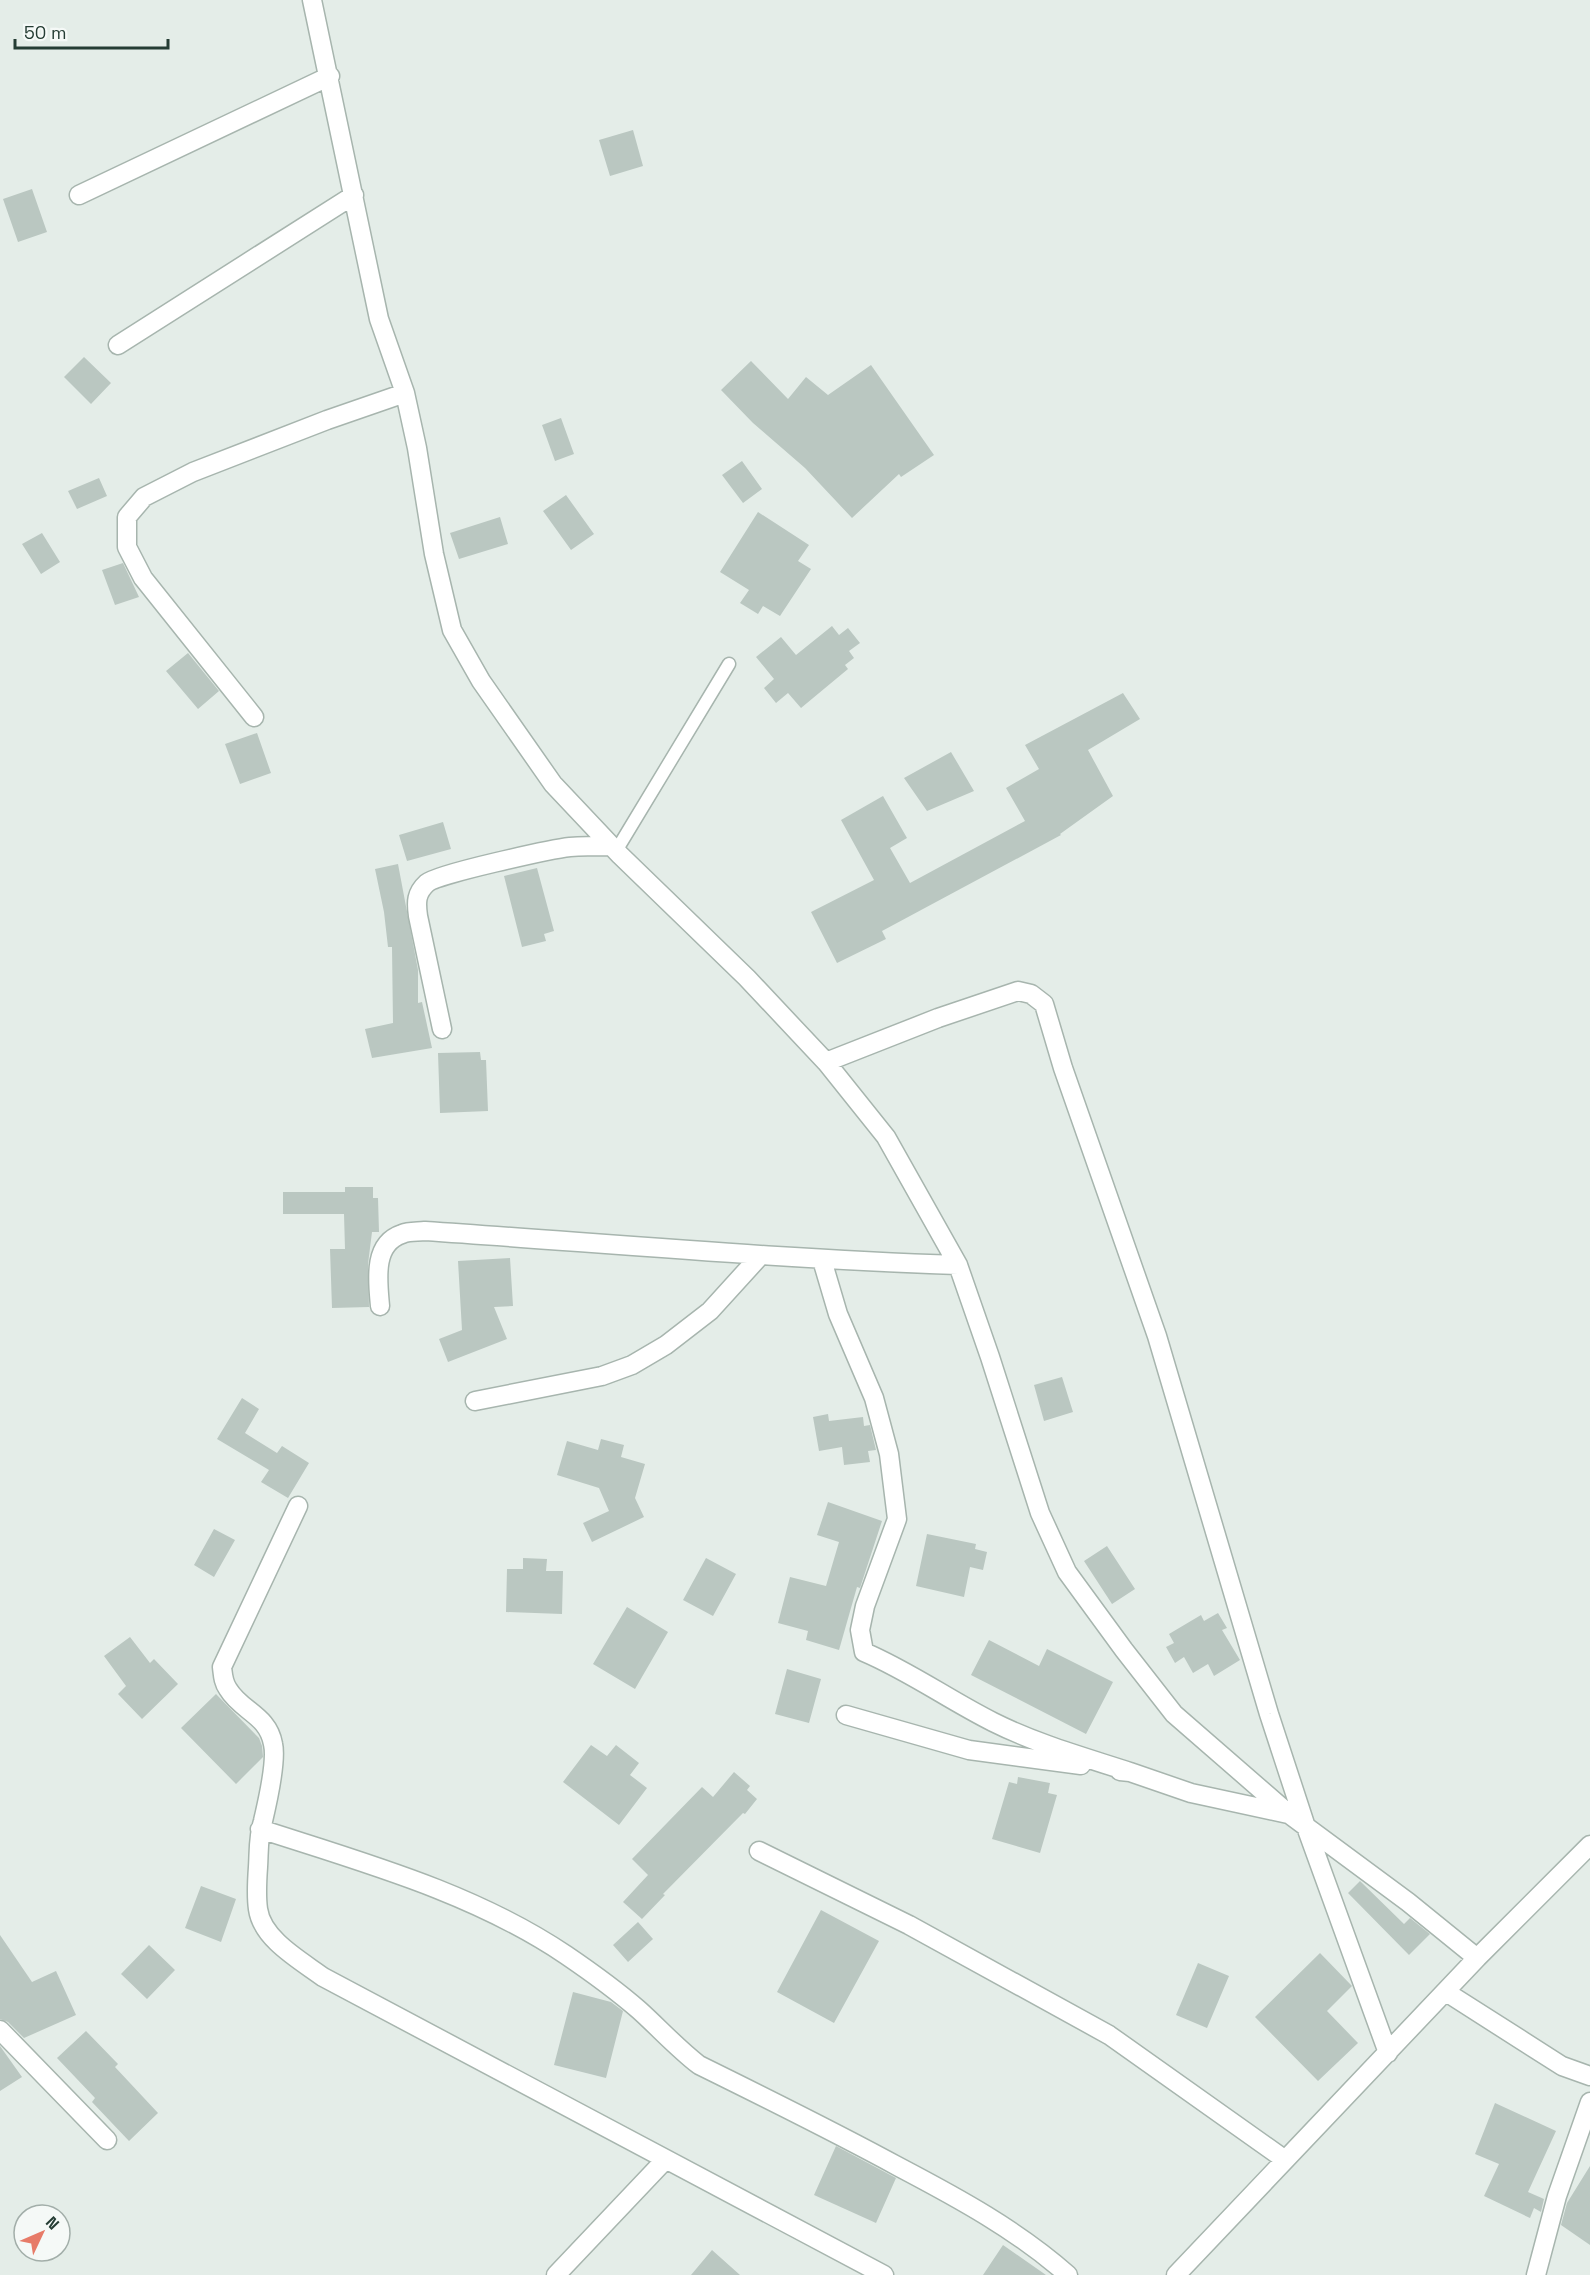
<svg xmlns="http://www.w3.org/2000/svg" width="1590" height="2275" font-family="'Space Grotesk',sans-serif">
	<rect width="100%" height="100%" fill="#e4ede8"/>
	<path fill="#bac7c1" d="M 633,130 L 643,166 L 610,176 L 599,140 Z
		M 32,189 L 47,232 L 18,242 L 3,199 Z
		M 84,357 L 111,383 L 91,404 L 64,377 Z
		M 751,361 L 788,399 L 806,377 L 828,395 L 871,365 L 934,455 L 901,477 L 899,474 L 852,518 L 805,468 L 753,423 L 721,390 Z
		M 561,418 L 574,454 L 555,461 L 542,425 Z
		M 742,461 L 762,489 L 743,503 L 722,475 Z
		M 99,478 L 107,496 L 77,509 L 68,491 Z
		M 566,495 L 594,534 L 571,550 L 543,511 Z
		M 758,512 L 809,545 L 798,561 L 811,569 L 780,616 L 763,606 L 758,614 L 740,603 L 749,590 L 720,572 Z
		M 500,517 L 508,544 L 459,559 L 450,533 Z
		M 42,533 L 60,562 L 41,574 L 22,544 Z
		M 123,563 L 139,597 L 115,605 L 102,570 Z
		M 832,626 L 839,635 L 848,628 L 860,643 L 849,651 L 854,658 L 845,665 L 848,669 L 801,708 L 788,693 L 776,703 L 764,688 L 774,679 L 756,657 L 781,637 L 796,655 Z
		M 188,653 L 219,691 L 198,709 L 166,671 Z
		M 1123,693 L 1140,719 L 1088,750 L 1113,796 L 1060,834 L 1061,835 L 882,931 L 886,939 L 837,963 L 811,912 L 874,880 L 841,820 L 883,796 L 907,838 L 890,848 L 910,883 L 1025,821 L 1006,788 L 1039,769 L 1025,745 Z
		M 257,733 L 271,773 L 240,784 L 225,744 Z
		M 951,752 L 974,791 L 927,811 L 904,778 Z
		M 443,822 L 451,849 L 407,861 L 399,835 Z
		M 398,864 L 418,970 L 418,1003 L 422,1002 L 432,1048 L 372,1058 L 365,1029 L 393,1023 L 392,947 L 388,947 L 384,912 L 375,869 Z
		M 537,868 L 554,931 L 544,934 L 546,941 L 522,947 L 504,876 Z
		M 480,1052 L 481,1060 L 486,1060 L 488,1111 L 440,1113 L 438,1053 Z
		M 345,1187 L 373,1187 L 373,1198 L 378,1198 L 379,1232 L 372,1232 L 368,1264 L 369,1307 L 332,1308 L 330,1249 L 345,1249 L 344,1214 L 283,1214 L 283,1192 L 345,1192 Z
		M 510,1258 L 513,1306 L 494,1307 L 507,1339 L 448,1362 L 439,1339 L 462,1330 L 458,1261 Z
		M 1062,1377 L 1073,1412 L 1044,1421 L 1034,1385 Z
		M 242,1398 L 259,1409 L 245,1433 L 277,1453 L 282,1446 L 309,1463 L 288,1498 L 261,1482 L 269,1470 L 217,1439 Z
		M 828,1414 L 829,1421 L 863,1417 L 864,1426 L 870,1425 L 876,1450 L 868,1451 L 870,1462 L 844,1465 L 842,1447 L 819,1451 L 813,1417 Z
		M 601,1439 L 624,1445 L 621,1457 L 645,1464 L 635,1498 L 644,1517 L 592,1542 L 583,1523 L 609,1511 L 599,1488 L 557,1475 L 567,1441 L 598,1450 Z
		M 828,1502 L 882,1521 L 860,1588 L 857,1587 L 839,1650 L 806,1640 L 808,1631 L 778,1623 L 790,1577 L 826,1586 L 839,1542 L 817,1535 Z
		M 214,1529 L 235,1540 L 214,1577 L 194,1565 Z
		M 927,1534 L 976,1544 L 975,1549 L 987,1552 L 983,1570 L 970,1567 L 964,1597 L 916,1586 Z
		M 1107,1546 L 1135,1589 L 1112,1604 L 1084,1561 Z
		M 523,1558 L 547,1559 L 546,1571 L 563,1571 L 562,1614 L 506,1612 L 507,1569 L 523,1569 Z
		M 706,1558 L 736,1574 L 713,1616 L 683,1600 Z
		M 627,1607 L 668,1632 L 635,1689 L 593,1664 Z
		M 1218,1613 L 1227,1628 L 1222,1630 L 1240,1660 L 1214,1676 L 1208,1664 L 1193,1673 L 1184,1657 L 1175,1663 L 1166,1647 L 1174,1643 L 1169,1634 L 1201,1615 L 1204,1621 Z
		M 130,1637 L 150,1663 L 154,1659 L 178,1684 L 142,1719 L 118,1694 L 126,1686 L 104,1656 Z
		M 989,1640 L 1039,1666 L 1047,1649 L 1113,1682 L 1086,1734 L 971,1675 Z
		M 787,1669 L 821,1679 L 809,1723 L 775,1714 Z
		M 216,1694 L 259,1738 L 262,1746 L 263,1757 L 236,1784 L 181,1728 Z
		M 591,1745 L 607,1756 L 616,1745 L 639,1763 L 630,1775 L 647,1788 L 619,1825 L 563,1782 Z
		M 734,1772 L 750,1786 L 747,1790 L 757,1799 L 745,1814 L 743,1813 L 663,1894 L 665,1895 L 642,1919 L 623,1902 L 648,1875 L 632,1859 L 702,1787 L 713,1797 Z
		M 1018,1777 L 1050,1783 L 1048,1793 L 1057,1795 L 1040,1853 L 992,1839 L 1009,1782 L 1017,1784 Z
		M 1360,1881 L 1404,1924 L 1410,1918 L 1430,1934 L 1409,1955 L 1348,1893 Z
		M 201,1886 L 236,1899 L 221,1942 L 185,1928 Z
		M 821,1910 L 879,1941 L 834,2023 L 777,1992 Z
		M 638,1922 L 653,1939 L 628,1962 L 613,1945 Z
		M 0,1935 L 32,1982 L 56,1971 L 76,2015 L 24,2038 L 8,2022 L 0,2019 Z
		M 149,1945 L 175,1970 L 147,1999 L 121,1974 Z
		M 1320,1953 L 1352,1986 L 1327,2011 L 1358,2043 L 1318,2081 L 1255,2017 Z
		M 1198,1963 L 1229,1976 L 1207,2028 L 1176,2015 Z
		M 573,1992 L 611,2002 L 623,2011 L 606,2078 L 554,2065 Z
		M 86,2031 L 118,2064 L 115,2067 L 158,2113 L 129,2141 L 92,2102 L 95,2098 L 57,2058 Z
		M 0,2046 L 22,2077 L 0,2091 Z
		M 1495,2103 L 1556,2131 L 1528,2192 L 1544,2199 L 1541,2212 L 1534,2208 L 1530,2218 L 1484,2196 L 1499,2164 L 1475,2154 Z
		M 836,2146 L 896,2178 L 876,2223 L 814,2195 Z
		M 1590,2166 L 1590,2245 L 1561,2225 L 1567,2203 Z
		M 1003,2245 L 1046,2275 L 983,2275 Z
		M 712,2250 L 740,2275 L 691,2275 Z"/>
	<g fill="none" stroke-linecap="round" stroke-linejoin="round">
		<g stroke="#a7b5ae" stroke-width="15">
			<path id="lane" d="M 616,851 L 729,664"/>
		</g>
		<g stroke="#a7b5ae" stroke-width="21">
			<path id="street" d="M 312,0 L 379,319 L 405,393 L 417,448 L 434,554 L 452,630 L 481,681 L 553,784 L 620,855 L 747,978 L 826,1062 L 886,1137 L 958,1265 L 990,1357 L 1040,1513 L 1067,1572 L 1124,1650 L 1174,1714 L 1289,1814 L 1408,1902 L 1477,1958
				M 79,195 L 330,76
				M 118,345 L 354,195
				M 254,717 L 143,578 L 127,547 L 127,517 L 144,497 L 193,472 L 327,420 L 405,393
				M 442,1029 L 418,916 C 416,902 416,893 427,883 C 437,874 552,849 570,847 C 584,846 598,846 612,846
				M 826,1062 L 938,1018 L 1018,991 L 1031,994 L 1044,1004 L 1063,1068 L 1157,1336 L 1269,1714 L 1306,1827 L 1388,2053
				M 822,1260 L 838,1314 L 874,1398 L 889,1454 L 897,1519 L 865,1606 L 860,1630 L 864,1652 C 909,1671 949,1700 993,1722 C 1037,1744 1084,1757 1130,1772
				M 380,1306 C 378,1282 372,1244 402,1234 C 409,1231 418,1232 425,1231 C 603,1243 780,1259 958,1265
				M 475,1401 L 602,1376 L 632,1365 L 666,1345 L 710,1311 L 760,1256
				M 298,1506 L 222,1667 C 223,1675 223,1682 228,1689 C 241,1711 268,1715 273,1744 C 277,1761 267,1804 263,1821 C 258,1836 259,1852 258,1867 C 257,1881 256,1895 258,1909 C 262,1939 300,1960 323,1977 L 884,2275
				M 846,1715 L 969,1750 L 1081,1765
				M 1120,1771 L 1130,1772 L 1191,1793 L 1288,1814
				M 260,1829 C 365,1863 474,1893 566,1955 C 591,1972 616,1990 639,2010 C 659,2028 677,2048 699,2065 C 766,2098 833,2131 899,2167 C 958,2198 1017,2230 1068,2275
				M 759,1851 L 909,1925 L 1109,2035 L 1284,2159
				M 1446,1992 L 1562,2066 L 1590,2076
				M 0,2030 L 107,2140
				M 556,2275 L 665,2160
				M 1176,2275 L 1477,1958 L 1590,1845
				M 1536,2275 L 1557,2196 L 1590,2102"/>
		</g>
		<use href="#lane" stroke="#fff" stroke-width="12"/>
		<use href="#street" stroke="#fff" stroke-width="18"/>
	</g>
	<g transform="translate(42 2233) rotate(46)"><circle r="28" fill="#f5f9f7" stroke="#a2aea9" stroke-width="1.5"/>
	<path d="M0-4.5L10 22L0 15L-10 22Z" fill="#e77b68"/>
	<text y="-9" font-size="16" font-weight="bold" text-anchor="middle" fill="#253d34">N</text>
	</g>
	<path d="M15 39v9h153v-9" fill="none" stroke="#253d34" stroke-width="3"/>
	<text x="24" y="39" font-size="18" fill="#253d34" stroke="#f5f9f7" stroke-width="4.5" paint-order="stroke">50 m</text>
</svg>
